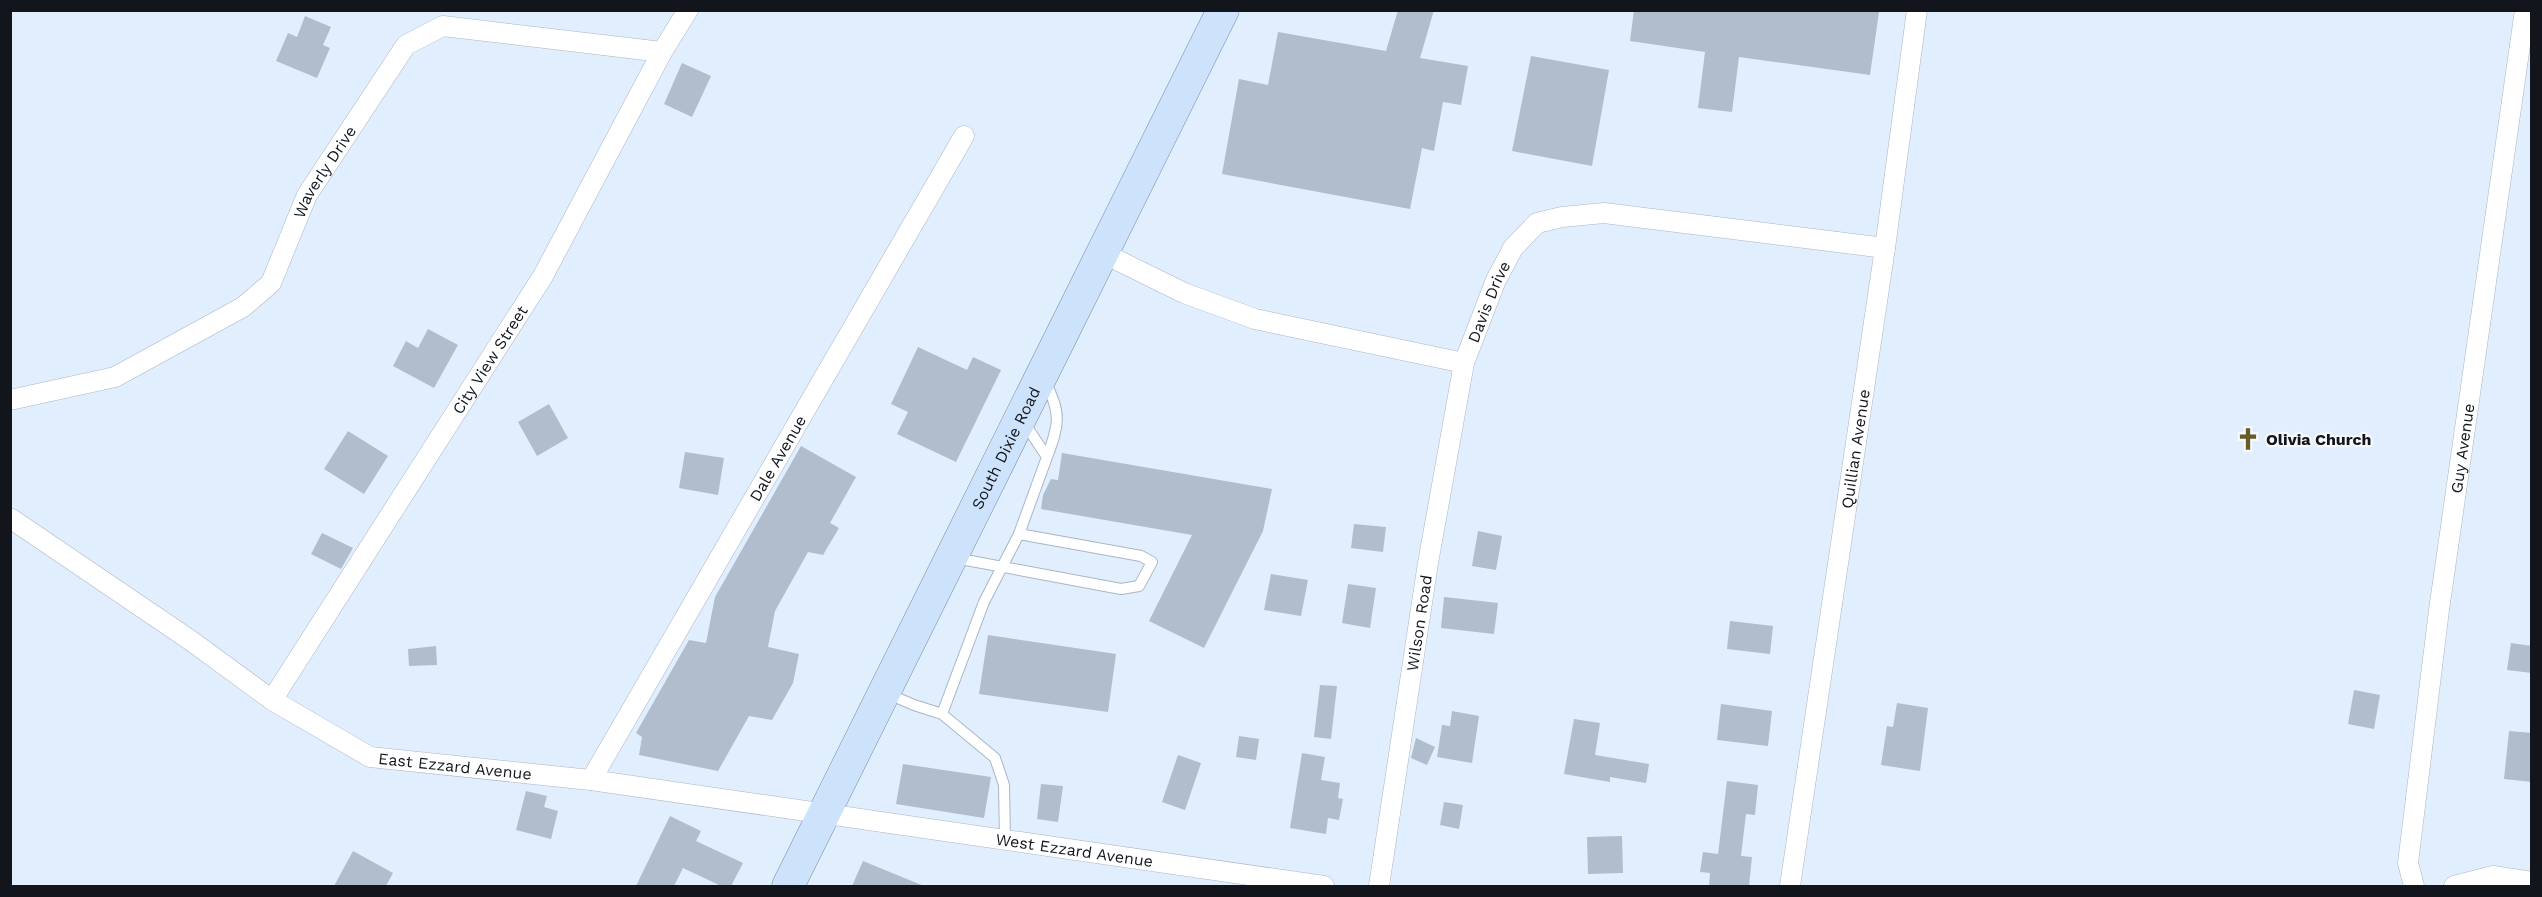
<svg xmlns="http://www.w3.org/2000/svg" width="2542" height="897" font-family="'Work Sans',sans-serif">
	<rect width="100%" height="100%" fill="#e0eefe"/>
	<path fill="#b0bdcd" d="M 1398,10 L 1434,10 L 1420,58 L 1468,66 L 1461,105 L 1443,102 L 1434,151 L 1422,148 L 1410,209 L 1222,174 L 1239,79 L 1268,85 L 1278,32 L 1386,51 Z
		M 1634,10 L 1869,10 L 1879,12 L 1870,75 L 1739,57 L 1732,112 L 1698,108 L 1705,52 L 1630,41 Z
		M 305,16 L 331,27 L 323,45 L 330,48 L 317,78 L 276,61 L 288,33 L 297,37 Z
		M 1531,56 L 1609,70 L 1592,166 L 1512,151 Z
		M 682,63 L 711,76 L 692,117 L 664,104 Z
		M 428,329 L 458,345 L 434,388 L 393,366 L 406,341 L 418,348 Z
		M 918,347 L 967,370 L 973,357 L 1001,370 L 956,462 L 897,434 L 908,412 L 891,404 Z
		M 549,404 L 568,438 L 537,456 L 518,422 Z
		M 348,431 L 388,456 L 364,494 L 324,469 Z
		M 801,446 L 856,477 L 830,523 L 839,528 L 823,555 L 808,552 L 775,611 L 768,647 L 799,654 L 793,683 L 772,720 L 749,716 L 718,771 L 639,755 L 642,737 L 636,733 L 689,640 L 706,643 L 715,597 Z
		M 685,452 L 724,458 L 718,495 L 679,488 Z
		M 1062,453 L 1272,489 L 1263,531 L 1204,648 L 1149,621 L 1192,535 L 1041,509 L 1043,495 L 1051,479 L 1058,480 Z
		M 1354,524 L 1386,527 L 1383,552 L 1351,548 Z
		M 1478,531 L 1502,536 L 1496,570 L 1472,566 Z
		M 322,533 L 353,548 L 341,569 L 311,554 Z
		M 1271,574 L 1308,580 L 1301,616 L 1264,610 Z
		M 1348,584 L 1376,588 L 1370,628 L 1342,623 Z
		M 1444,597 L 1498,603 L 1494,634 L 1441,628 Z
		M 1730,621 L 1773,626 L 1770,654 L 1727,649 Z
		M 988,635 L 1116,654 L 1108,712 L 979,694 Z
		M 2511,643 L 2532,646 L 2532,673 L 2507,670 Z
		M 436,646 L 437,665 L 409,666 L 408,649 Z
		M 1320,685 L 1337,686 L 1331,739 L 1314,737 Z
		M 2354,690 L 2380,695 L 2374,729 L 2348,724 Z
		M 1897,703 L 1928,708 L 1920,771 L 1881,765 L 1887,726 L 1893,727 Z
		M 1721,704 L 1772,711 L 1768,746 L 1717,740 Z
		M 1452,711 L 1479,716 L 1472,763 L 1437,757 L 1442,725 L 1450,726 Z
		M 1574,719 L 1600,723 L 1595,755 L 1649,764 L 1646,783 L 1610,777 L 1610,782 L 1564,774 Z
		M 2509,731 L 2532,733 L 2532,782 L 2504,779 Z
		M 1239,736 L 1259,739 L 1256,760 L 1236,757 Z
		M 1416,738 L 1435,747 L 1427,765 L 1411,758 Z
		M 1302,753 L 1325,757 L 1321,780 L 1340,783 L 1338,798 L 1343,799 L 1339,820 L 1328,818 L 1326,834 L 1290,828 Z
		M 1178,755 L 1201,763 L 1185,810 L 1162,802 Z
		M 903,764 L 991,777 L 984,818 L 896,804 Z
		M 1727,781 L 1758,785 L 1755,815 L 1746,814 L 1741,856 L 1752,857 L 1749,886 L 1709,886 L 1710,873 L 1700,872 L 1703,852 L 1718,854 Z
		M 1041,784 L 1063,786 L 1058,822 L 1037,819 Z
		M 526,791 L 547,796 L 544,807 L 558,811 L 551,839 L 516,830 Z
		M 1444,802 L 1463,805 L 1459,829 L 1440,825 Z
		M 670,816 L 701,831 L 696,841 L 743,863 L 731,886 L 721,886 L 683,868 L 674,886 L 636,886 Z
		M 1622,836 L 1623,873 L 1588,874 L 1587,837 Z
		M 353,851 L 393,873 L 386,886 L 334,886 Z
		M 863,861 L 924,886 L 852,886 Z"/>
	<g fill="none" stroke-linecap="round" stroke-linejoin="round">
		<g stroke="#a9b6c6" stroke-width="12">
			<path id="service" d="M 1023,421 L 1047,457 C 1059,425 1062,413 1045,382
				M 955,558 L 1121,589 L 1139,586 L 1152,562 L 1141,556 L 1019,534
				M 886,693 L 914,705 L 942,714
				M 1005,840 L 1004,785 L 995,758 L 942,714 L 984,602 L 1019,534 L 1047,457"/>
		</g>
		<g stroke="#a9b6c6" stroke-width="21">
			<g id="minor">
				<path d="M 1103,253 L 1184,293 L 1255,319 L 1464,363"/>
				<path id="s1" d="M 10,400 L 115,377 L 243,307 L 271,283 L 307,195 L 406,45 L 443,26 L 662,52"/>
				<path id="s2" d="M 10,518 L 190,640 L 272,700 L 370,757 L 591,780 L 1324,886"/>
				<path id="s3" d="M 272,700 L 543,276 L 662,52 L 688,10"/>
				<path id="s4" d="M 591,780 L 964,136"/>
				<path id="s5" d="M 1379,886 L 1428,563 L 1464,363 L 1496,280 L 1513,248 L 1537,223 L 1562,217 L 1604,213 L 1885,248"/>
				<path id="s6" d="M 1790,886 L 1885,248 L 1917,10"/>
				<path id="s7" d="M 2414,886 L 2408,863 L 2439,610 L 2525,10"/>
				<path d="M 2454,886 L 2493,876 L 2532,882"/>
			</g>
		</g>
		<g stroke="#768eac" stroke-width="33">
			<g id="primary">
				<path id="s8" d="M 788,886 L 1223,10"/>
			</g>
		</g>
		<use href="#service" stroke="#fff" stroke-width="10"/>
		<use href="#minor" stroke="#fff" stroke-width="20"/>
		<use href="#primary" stroke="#cde2fb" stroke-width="32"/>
	</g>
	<defs>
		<g id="church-bare" transform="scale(1.8)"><path d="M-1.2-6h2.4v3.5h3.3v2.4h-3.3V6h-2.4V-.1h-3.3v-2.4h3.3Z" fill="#675a27" stroke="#f7fafd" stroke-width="2.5" paint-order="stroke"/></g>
	</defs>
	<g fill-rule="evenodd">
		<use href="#church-bare" x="2248" y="439"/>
	</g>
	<g text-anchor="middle" stroke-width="4.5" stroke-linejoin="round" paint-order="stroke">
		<g font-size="16" fill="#12161c" stroke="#f7fafd">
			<text dy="6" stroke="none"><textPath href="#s1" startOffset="414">Waverly Drive</textPath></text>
			<text dy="6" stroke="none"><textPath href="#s5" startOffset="596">Davis Drive</textPath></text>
			<text dy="6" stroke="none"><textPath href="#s3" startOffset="404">City View Street</textPath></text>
			<text dy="6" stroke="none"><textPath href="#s8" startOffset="489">South Dixie Road</textPath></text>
			<text dy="6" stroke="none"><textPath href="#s6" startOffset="442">Quillian Avenue</textPath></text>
			<text dy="6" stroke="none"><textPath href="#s7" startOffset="442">Guy Avenue</textPath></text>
			<text dy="6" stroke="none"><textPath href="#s4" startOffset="372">Dale Avenue</textPath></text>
			<text dy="6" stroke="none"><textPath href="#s5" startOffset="266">Wilson Road</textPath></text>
			<text dy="6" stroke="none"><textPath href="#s2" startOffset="518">East Ezzard Avenue</textPath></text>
			<text dy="6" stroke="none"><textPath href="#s2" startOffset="1143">West Ezzard Avenue</textPath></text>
		</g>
		<g font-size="16" font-weight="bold" fill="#12161c" stroke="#f7fafd" text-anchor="start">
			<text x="2266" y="445">Olivia Church</text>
		</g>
	</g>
	<rect width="2542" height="897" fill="none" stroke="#12161c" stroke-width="24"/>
</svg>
